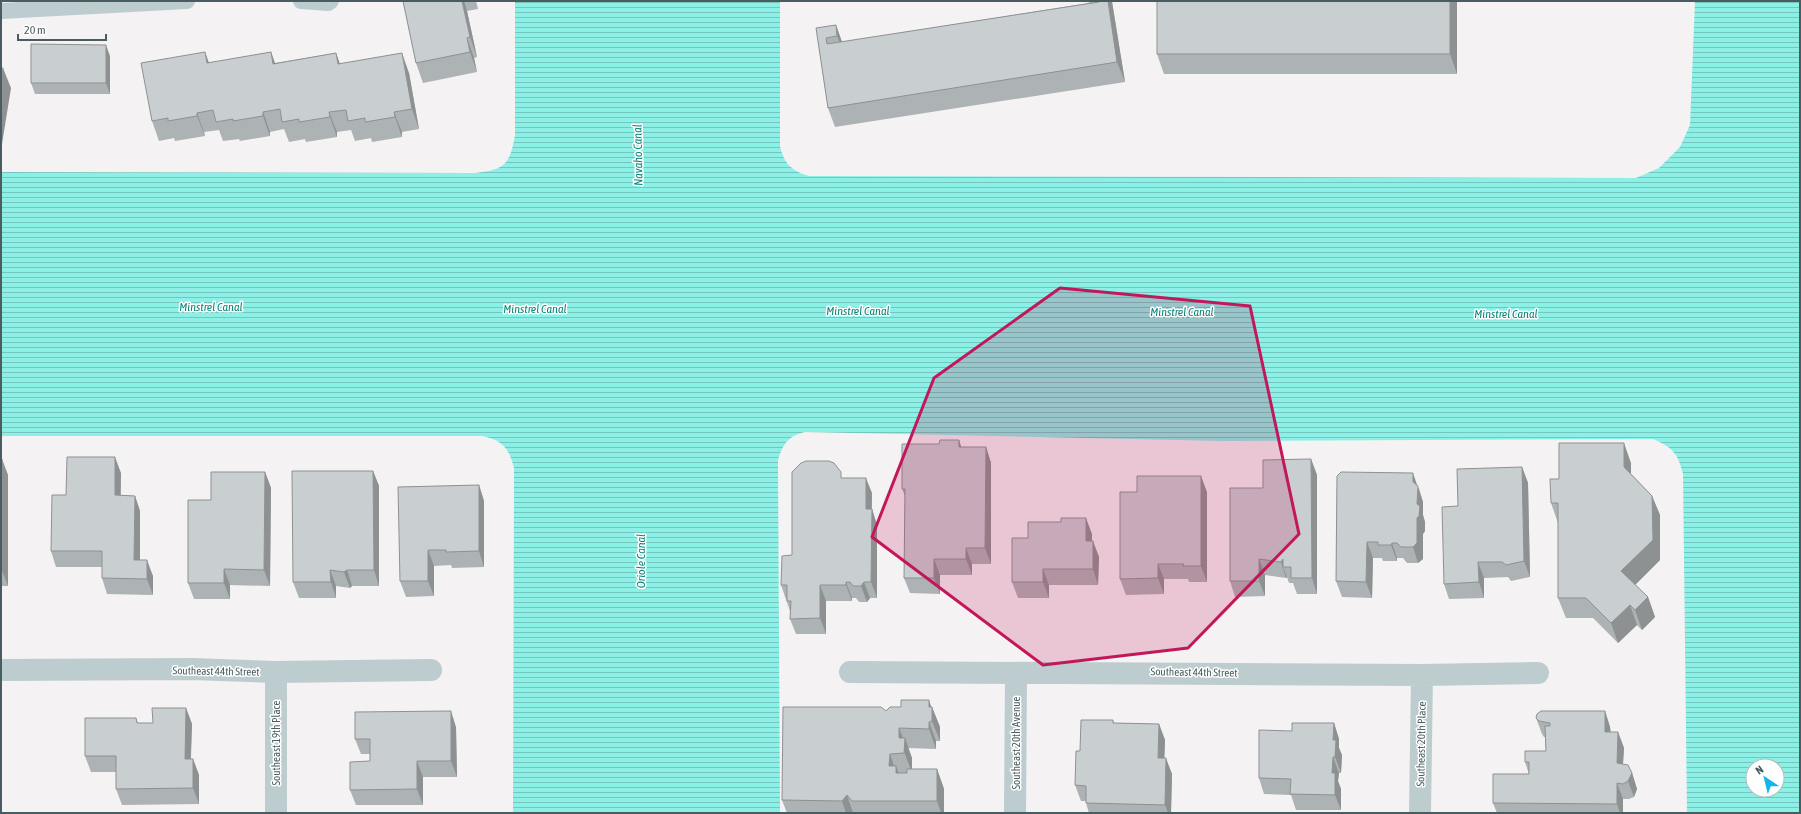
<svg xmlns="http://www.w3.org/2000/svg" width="1801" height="814" font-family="'Asap Condensed',sans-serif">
	<defs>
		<pattern id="water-rules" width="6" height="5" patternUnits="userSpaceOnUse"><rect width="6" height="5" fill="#8cf0e6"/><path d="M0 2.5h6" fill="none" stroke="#74c6be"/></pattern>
	</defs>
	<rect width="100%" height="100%" fill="#f4f2f3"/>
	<path fill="url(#water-rules)" fill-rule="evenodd" d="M 515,1 L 780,1 L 780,146 C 784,164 792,171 809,176 L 1636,178 L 1659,168 L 1680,147 L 1690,125 L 1695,1 L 1800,1 L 1800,813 L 1687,813 L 1683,474 C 1678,453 1672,447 1653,439 L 1223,441 L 805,432 C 788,436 783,444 778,460 L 780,813 L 513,813 L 514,468 C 509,448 502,440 482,436 L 1,436 L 1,172 L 475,173 C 505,170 510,164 515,135 ZM 1753,766 L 1777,766 L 1777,790 L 1753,790 Z"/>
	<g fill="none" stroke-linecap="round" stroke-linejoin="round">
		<path stroke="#bdcccf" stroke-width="16" d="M 301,1 L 328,3 L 331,1
			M 1,11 L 187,1"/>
		<path stroke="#bdcccf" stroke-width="22" d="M 1,670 L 192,669 L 276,672 L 431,670
			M 850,672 L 1422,675 L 1538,673
			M 276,813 L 276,672
			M 1015,813 L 1016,674
			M 1420,813 L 1422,675"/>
	</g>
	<path fill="#adb2b4" d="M 403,1 L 476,1 L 478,9 L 467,11 L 477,57 L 474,58 L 477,72 L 423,83 L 416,63 Z
		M 1088,1 L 1112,1 L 1125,82 L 835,127 L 828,108 L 816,28 L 836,25 L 842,42 L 1089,3 Z
		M 1157,1 L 1457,1 L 1457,74 L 1164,74 L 1157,54 Z
		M 205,52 L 209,63 L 271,52 L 275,63 L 336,53 L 340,64 L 409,73 L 419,129 L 402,132 L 402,137 L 372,142 L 371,138 L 355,141 L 351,130 L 337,132 L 337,137 L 306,142 L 305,139 L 289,142 L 284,129 L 270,132 L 270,136 L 240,141 L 239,139 L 223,141 L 219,130 L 204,132 L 205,136 L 175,141 L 174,138 L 159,141 L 152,121 Z
		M 110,56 L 110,94 L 35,94 L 31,83 Z
		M 959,440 L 961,447 L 986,447 L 991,463 L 991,564 L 972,564 L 972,575 L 940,575 L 940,594 L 910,593 L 904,578 L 905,496 L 902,489 L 939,444 Z
		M 1,459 L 8,475 L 8,586 L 1,586 Z
		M 1311,459 L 1317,475 L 1317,594 L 1297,594 L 1293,583 L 1289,583 L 1287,577 L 1286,578 L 1265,575 L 1265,596 L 1235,597 L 1230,581 L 1263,488 Z
		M 1631,463 L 1631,474 L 1652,496 L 1660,515 L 1660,560 L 1635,585 L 1648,597 L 1655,617 L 1642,630 L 1637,625 L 1618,643 L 1593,618 L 1566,618 L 1558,598 L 1558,523 L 1551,503 L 1559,479 Z
		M 1522,467 L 1528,483 L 1530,577 L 1511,581 L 1508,577 L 1484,578 L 1484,598 L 1449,599 L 1444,584 L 1458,506 Z
		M 373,471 L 379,486 L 379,586 L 352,586 L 350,588 L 336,586 L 336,598 L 299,598 L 293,582 Z
		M 265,472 L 271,488 L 270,586 L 230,585 L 230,599 L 194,599 L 188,583 L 211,500 Z
		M 121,473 L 121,495 L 135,496 L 140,511 L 140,560 L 153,576 L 153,595 L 107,594 L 102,578 L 102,567 L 56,567 L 51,551 L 66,495 Z
		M 1337,476 L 1419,488 L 1423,502 L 1423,515 L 1425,522 L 1425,531 L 1423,534 L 1423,559 L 1418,563 L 1407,563 L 1403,558 L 1397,558 L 1397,561 L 1383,561 L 1382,558 L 1373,558 L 1372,598 L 1342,597 L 1336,581 Z
		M 843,478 L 872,493 L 872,509 L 877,525 L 877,598 L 870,598 L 867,602 L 859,602 L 856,598 L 852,598 L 852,601 L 826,601 L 826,634 L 796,634 L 790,619 L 790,611 L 781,585 Z
		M 479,485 L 484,501 L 484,567 L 452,568 L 451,565 L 434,566 L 434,596 L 406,597 L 400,581 Z
		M 1207,492 L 1207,582 L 1189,582 L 1188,579 L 1164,579 L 1164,594 L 1126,595 L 1120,579 Z
		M 1092,534 L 1092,541 L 1099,557 L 1098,585 L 1049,585 L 1049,598 L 1018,598 L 1012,582 L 1028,538 Z
		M 932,707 L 940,727 L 940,741 L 936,741 L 936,749 L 908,748 L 912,758 L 912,769 L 937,769 L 944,789 L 944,813 L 787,813 L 782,800 L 886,711 Z
		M 186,708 L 192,724 L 191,759 L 193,759 L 199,775 L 199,804 L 122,805 L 116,789 L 116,772 L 91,772 L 85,756 L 136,718 L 138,723 L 153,723 Z
		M 1605,711 L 1610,727 L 1611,732 L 1618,732 L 1624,748 L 1623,764 L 1632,773 L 1637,789 L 1634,797 L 1629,799 L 1623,799 L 1623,813 L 1497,813 L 1493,803 L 1529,774 L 1525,762 L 1546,751 L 1545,737 L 1544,737 L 1542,734 L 1536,718 Z
		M 1113,720 L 1114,723 L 1159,724 L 1165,740 L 1164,758 L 1172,774 L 1171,813 L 1089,813 L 1086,803 L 1086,801 L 1081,801 L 1075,785 L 1080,751 Z
		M 1334,723 L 1339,739 L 1339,748 L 1342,755 L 1341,773 L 1339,773 L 1338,781 L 1341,789 L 1341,810 L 1296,810 L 1291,795 L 1264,794 L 1259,778 L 1292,731 Z
		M 456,727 L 457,777 L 423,777 L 423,805 L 356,805 L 350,790 L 370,761 L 370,754 L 361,754 L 355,739 Z"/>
	<path fill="#8d9192" d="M 462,1 L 464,1 L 467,11 L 477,57 L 470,37 Z
		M 1108,1 L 1112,1 L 1112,2 L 1125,82 L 1117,62 Z
		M 1450,1 L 1457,1 L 1457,74 L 1450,54 Z
		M 836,25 L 843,45 L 845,56 L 837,36 Z
		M 467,38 L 474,58 L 477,72 L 470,52 Z
		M 106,45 L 110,56 L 110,94 L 106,83 Z
		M 205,52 L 212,72 L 207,63 Z
		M 271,52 L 278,72 L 273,64 Z
		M 336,53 L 343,73 L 338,64 Z
		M 402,53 L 409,73 L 419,129 L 412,109 Z
		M 3,68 L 11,88 L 2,144 L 1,142 L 1,83 Z
		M 263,112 L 270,132 L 270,136 L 263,116 Z
		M 329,112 L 337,132 L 337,137 L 330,117 Z
		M 394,112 L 402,132 L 402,137 L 395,117 Z
		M 197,113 L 204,132 L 205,136 L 197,116 Z
		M 959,440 L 964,456 L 959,447 Z
		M 1624,443 L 1631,463 L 1631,487 L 1624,467 Z
		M 986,447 L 991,463 L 991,564 L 985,548 Z
		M 115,457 L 121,473 L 120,511 L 115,495 Z
		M 2,459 L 8,475 L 8,586 L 2,571 Z
		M 1311,459 L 1317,475 L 1317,594 L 1312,578 Z
		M 1522,467 L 1528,483 L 1530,577 L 1524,561 Z
		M 373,471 L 379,486 L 379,586 L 374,570 Z
		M 265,472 L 271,488 L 270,586 L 264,570 Z
		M 1413,473 L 1423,502 L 1423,515 L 1425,522 L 1425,531 L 1423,534 L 1423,559 L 1418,563 L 1413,547 L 1417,504 L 1413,482 Z
		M 1201,476 L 1207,492 L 1207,582 L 1201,566 Z
		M 866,478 L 872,493 L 871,524 L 866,509 Z
		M 479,485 L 484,501 L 484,567 L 479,551 Z
		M 135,496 L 140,511 L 140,576 L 134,560 Z
		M 1652,496 L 1660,515 L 1660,560 L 1629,591 L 1621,571 Z
		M 872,509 L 877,525 L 877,598 L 871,582 Z
		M 1086,518 L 1092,534 L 1092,556 L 1086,541 Z
		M 1093,541 L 1099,557 L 1098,585 L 1093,569 Z
		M 1367,542 L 1373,558 L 1372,598 L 1366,582 Z
		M 1392,543 L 1397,558 L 1397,561 L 1391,545 Z
		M 966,548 L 972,564 L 972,575 L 966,559 Z
		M 428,550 L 434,566 L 434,596 L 428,581 Z
		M 934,559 L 940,575 L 940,594 L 934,578 Z
		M 1259,559 L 1265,575 L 1265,596 L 1259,581 Z
		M 1283,559 L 1283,567 L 1287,577 L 1286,578 L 1281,562 Z
		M 147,560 L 153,576 L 153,595 L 147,579 Z
		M 1478,562 L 1484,578 L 1484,598 L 1479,582 Z
		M 1158,564 L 1164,579 L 1164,594 L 1158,578 Z
		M 224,569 L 230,585 L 230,599 L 224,583 Z
		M 1043,569 L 1049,585 L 1049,598 L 1043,582 Z
		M 330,570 L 336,586 L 336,598 L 331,582 Z
		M 347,570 L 352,586 L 350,588 L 344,572 Z
		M 846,582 L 852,598 L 852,601 L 846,585 Z
		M 864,582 L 870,598 L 867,602 L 861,586 Z
		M 820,585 L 826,601 L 826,634 L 820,618 Z
		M 1648,597 L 1655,617 L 1642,630 L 1635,610 Z
		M 1630,605 L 1637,625 L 1618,643 L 1611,623 Z
		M 929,700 L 932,709 L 932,707 L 940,727 L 940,741 L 932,721 L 929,707 Z
		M 186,708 L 192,724 L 190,775 L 185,759 Z
		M 451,711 L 456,727 L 457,777 L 451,761 Z
		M 1605,711 L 1610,727 L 1611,748 L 1605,732 Z
		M 929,722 L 936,741 L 936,749 L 929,729 Z
		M 1334,723 L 1339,739 L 1339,748 L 1342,755 L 1341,773 L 1335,757 L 1333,740 Z
		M 1159,724 L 1165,740 L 1164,773 L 1158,758 Z
		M 899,728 L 905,743 L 905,738 L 912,758 L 912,773 L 899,738 Z
		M 1618,732 L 1624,748 L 1622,779 L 1617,763 Z
		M 890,754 L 896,772 L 896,766 L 904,786 L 889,766 Z
		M 1333,757 L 1339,773 L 1338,781 L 1341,789 L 1341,810 L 1335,795 L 1332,773 Z
		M 1166,758 L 1172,774 L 1171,813 L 1168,813 L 1165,805 Z
		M 193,759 L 199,775 L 199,804 L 193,788 Z
		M 417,761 L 423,777 L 423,805 L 417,789 Z
		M 937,769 L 944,789 L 944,813 L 941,813 L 937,801 Z
		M 1632,773 L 1637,789 L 1634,797 L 1628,781 Z
		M 1617,783 L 1623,799 L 1623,813 L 1620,813 L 1617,804 Z
		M 847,795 L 853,813 L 846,813 L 842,801 Z"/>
	<path fill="#c9cfd1" stroke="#8d9192" d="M 403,1 L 462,1 L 470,37 L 467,38 L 470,52 L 416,63 Z
		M 1099,1 L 1108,1 L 1117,62 L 828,108 L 816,28 L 836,25 L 837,36 L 826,38 L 827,44 L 1099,2 Z
		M 1157,1 L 1450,1 L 1450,54 L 1157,54 Z
		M 31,44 L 106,45 L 106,83 L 31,83 Z
		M 205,52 L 207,63 L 271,52 L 273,64 L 336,53 L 338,64 L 402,53 L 412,109 L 394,112 L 395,117 L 365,122 L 365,118 L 348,121 L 346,110 L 329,112 L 330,117 L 299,122 L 299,119 L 282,122 L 280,109 L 263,112 L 263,116 L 233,121 L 233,119 L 216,122 L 213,110 L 197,113 L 197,116 L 168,121 L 168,118 L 152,121 L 141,63 Z
		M 1,68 L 3,68 L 1,83 Z
		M 940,440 L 959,440 L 959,447 L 986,447 L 985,548 L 966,548 L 966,559 L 934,559 L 934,578 L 904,578 L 905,489 L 902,489 L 902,444 L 939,444 Z
		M 1559,443 L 1624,443 L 1624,467 L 1652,496 L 1653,540 L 1621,571 L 1648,597 L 1635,610 L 1630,605 L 1611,623 L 1586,598 L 1558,598 L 1558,503 L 1551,503 L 1550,479 L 1559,479 Z
		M 67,457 L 115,457 L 115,495 L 135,496 L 134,560 L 147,560 L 147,579 L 102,578 L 102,551 L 51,551 L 52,495 L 66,495 Z
		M 1,459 L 2,459 L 2,571 L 1,571 Z
		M 1311,459 L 1312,578 L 1291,578 L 1291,567 L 1283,567 L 1283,559 L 1281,562 L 1259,559 L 1259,581 L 1230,581 L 1230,488 L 1263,488 L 1263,460 Z
		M 806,461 L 829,461 L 834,463 L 841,472 L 841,478 L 866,478 L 866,509 L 872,509 L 871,582 L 864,582 L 861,586 L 853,586 L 850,582 L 846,582 L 846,585 L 820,585 L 820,618 L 790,619 L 791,601 L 787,601 L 787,585 L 781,585 L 782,556 L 792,555 L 792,472 L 801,463 Z
		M 1522,467 L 1524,561 L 1506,565 L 1502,562 L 1478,562 L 1479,582 L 1444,584 L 1442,507 L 1458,506 L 1457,469 Z
		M 292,471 L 373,471 L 374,570 L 347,570 L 344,572 L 330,570 L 331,582 L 293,582 Z
		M 211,472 L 265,472 L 264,570 L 224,569 L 224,583 L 188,583 L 188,500 L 211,500 Z
		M 1341,472 L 1413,473 L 1413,482 L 1418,486 L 1417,504 L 1420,506 L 1419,516 L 1417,518 L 1417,543 L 1413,547 L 1401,547 L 1397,543 L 1392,543 L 1391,545 L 1378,545 L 1378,542 L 1367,542 L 1366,582 L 1336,581 L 1337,476 Z
		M 1137,476 L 1201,476 L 1201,566 L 1183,566 L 1184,564 L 1158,564 L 1158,578 L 1120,579 L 1120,492 L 1137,492 Z
		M 479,485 L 479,551 L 446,552 L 446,550 L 428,550 L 428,581 L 400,581 L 398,487 Z
		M 1061,518 L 1086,518 L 1086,541 L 1093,541 L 1093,569 L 1043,569 L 1043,582 L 1012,582 L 1012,538 L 1028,538 L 1028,522 L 1061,522 Z
		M 901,700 L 929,700 L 929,707 L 932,707 L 932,721 L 929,722 L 929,729 L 899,728 L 899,738 L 905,738 L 904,753 L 890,754 L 889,766 L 896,766 L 896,773 L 907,773 L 907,769 L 937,769 L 937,801 L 852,801 L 847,795 L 842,801 L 782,800 L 783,707 L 881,707 L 886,711 L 890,707 L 901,707 Z
		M 152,708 L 186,708 L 185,759 L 193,759 L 193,788 L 116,789 L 116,756 L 85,756 L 85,718 L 136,718 L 137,723 L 153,723 Z
		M 451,711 L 451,761 L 417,761 L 417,789 L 350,790 L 350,762 L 370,761 L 370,739 L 355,739 L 355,712 Z
		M 1541,711 L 1605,711 L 1605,732 L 1618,732 L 1617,763 L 1628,765 L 1632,773 L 1628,781 L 1623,784 L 1617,783 L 1617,804 L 1493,803 L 1493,774 L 1529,774 L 1529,762 L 1525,762 L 1525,751 L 1546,751 L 1545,726 L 1550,726 L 1550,723 L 1539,721 L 1536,718 L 1537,714 Z
		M 1081,720 L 1113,720 L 1113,723 L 1159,724 L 1158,758 L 1166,758 L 1165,805 L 1086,803 L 1086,786 L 1075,785 L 1076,751 L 1080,751 Z
		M 1292,723 L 1334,723 L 1333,740 L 1336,740 L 1335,757 L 1333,757 L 1332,773 L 1335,773 L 1335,795 L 1290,794 L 1291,779 L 1259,778 L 1259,730 L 1292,731 Z"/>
	<path fill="#c2185b" fill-opacity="0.2" stroke="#c2185b" stroke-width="3" stroke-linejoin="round" d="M 1060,288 L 1250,306 L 1299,534 L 1188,648 L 1043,665 L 872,537 L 934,378 Z"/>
	<g text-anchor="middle" stroke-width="3" stroke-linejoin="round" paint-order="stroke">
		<g font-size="11" fill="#495d60" stroke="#fff">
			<text transform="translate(216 671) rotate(1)" y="4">Southeast 44th Street</text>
			<text transform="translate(1194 672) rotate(1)" y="4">Southeast 44th Street</text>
			<text transform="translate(276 743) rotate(-90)" y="4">Southeast 19th Place</text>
			<text transform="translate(1016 743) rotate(-90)" y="4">Southeast 20th Avenue</text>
			<text transform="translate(1421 744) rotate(-89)" y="4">Southeast 20th Place</text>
		</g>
		<g font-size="12" font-style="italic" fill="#0a8477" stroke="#fff">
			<text transform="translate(638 155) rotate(-91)" y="4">Navaho Canal</text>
			<text x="211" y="311">Minstrel Canal</text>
			<text x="535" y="313">Minstrel Canal</text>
			<text x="858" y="315">Minstrel Canal</text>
			<text x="1182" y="316">Minstrel Canal</text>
			<text x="1506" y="318">Minstrel Canal</text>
			<text transform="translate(641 561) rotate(-90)" y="4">Oriole Canal</text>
		</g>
	</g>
	<rect width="1801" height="814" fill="none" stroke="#495d60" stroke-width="4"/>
	<g transform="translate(1765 778) rotate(325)"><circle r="19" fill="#ffffff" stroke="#b6bebf"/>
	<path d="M0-3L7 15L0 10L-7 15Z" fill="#14b5ec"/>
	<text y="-6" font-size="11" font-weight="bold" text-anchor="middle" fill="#495d60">N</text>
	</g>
	<path d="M18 34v6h88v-6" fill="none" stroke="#495d60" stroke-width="2"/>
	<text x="24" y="34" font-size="12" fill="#495d60" stroke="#ffffff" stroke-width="3" paint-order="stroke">20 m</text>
</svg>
